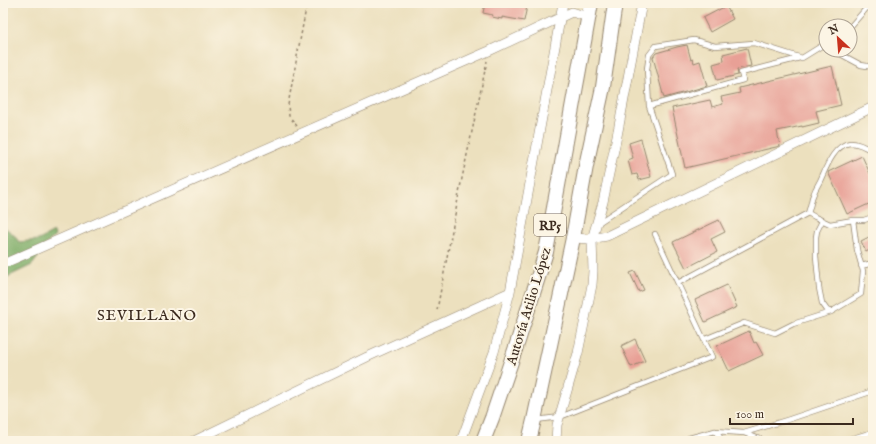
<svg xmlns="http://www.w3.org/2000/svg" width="876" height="444" font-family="'IM FELL English',serif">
	<rect width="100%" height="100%" fill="#fcf5e5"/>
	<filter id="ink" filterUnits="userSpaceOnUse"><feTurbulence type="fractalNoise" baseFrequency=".025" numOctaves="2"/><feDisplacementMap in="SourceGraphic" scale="8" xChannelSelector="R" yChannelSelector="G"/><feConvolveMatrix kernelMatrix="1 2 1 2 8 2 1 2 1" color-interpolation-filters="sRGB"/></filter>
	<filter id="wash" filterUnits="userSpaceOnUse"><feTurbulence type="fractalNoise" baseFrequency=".012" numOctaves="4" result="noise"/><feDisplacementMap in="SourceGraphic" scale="16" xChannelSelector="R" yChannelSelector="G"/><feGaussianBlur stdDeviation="0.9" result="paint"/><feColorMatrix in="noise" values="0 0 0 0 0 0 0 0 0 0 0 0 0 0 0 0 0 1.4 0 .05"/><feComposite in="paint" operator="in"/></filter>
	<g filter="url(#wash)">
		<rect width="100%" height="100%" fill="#ece0be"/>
		<path fill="#7cab65" stroke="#5c6a42" d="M 3,226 L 13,234 L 19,242 L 39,240 L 54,232 L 55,236 L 40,250 L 38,257 L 32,265 L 3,279 Z"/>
		<g id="blocks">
			<path fill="#e8a096" d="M 485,3 L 522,3 L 522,5 L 527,6 L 524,21 L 502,17 L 502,19 L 492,17 L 493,15 L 483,13 Z
				M 726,6 L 733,19 L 710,32 L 703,18 Z
				M 687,45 L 691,60 L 693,59 L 694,63 L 700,61 L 707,86 L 664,98 L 653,57 L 656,53 L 677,47 Z
				M 747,48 L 751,66 L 737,69 L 738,75 L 717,80 L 713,64 L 724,61 L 723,54 Z
				M 832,66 L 841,105 L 816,111 L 819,123 L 802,127 L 802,126 L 777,131 L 780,146 L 776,147 L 685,168 L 672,108 L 710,100 L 712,107 L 723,104 L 721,97 L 740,93 L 739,88 Z
				M 641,139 L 651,177 L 639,180 L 637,174 L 632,175 L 628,160 L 633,158 L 629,143 Z
				M 862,156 L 873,180 L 873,202 L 847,214 L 828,172 Z
				M 719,220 L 725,232 L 711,239 L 717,252 L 686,268 L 673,242 Z
				M 873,235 L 873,248 L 866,252 L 861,241 Z
				M 635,271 L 644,290 L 639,292 L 630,273 Z
				M 727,285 L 737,307 L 705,322 L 695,300 Z
				M 749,331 L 754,343 L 756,342 L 763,355 L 729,371 L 717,346 Z
				M 635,339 L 645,361 L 631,367 L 621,346 Z"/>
		</g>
	</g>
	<g filter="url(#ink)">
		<use href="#blocks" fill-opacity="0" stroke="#94856e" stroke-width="1"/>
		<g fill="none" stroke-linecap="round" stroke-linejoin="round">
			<g stroke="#94856e" stroke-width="6">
				<path id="service" d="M 850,27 L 871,3
					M 833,50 L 861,65 L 873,67
					M 649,106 L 743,80 L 741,73 L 800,58
					M 808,213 L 815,217 L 830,224 L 853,220 L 864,220 L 873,217
					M 822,221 L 817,231 L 816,237 L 816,256 L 819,288 L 822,303 L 827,310 L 831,312 L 861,294 L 863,271 L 857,250 L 853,220
					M 598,223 L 672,174 L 649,106 L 647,69 L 649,55 L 656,46 L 694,40 L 715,46 L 754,43 L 802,58 L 823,45 L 826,44
					M 861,266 L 873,263
					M 678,283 L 808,213 C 810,208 811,203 812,198 C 814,192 817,186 820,181 C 826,168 834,145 850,143 C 859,143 866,147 873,152
					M 705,339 L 744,323 L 775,333 L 793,324 L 831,312
					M 536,420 L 560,417 L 712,357 L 655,234
					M 715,431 L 723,441
					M 744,433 L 790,419 L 873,391
					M 684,441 L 689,438 L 715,431 L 744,433 L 765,441
					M 843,441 L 873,432"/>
			</g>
			<g stroke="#94856e" stroke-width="10">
				<path id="minor" d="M 573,238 L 590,239 L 607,236 L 873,107
					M 3,264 L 489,51 L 572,12 L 588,17
					M 194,441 L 367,357 L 510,292
					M 461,441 L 494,352 L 510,292 L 563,3
					M 556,441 L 557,425 L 578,353 L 592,285 L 593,271 L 592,239 L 603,202 L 618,131 L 642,3"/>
			</g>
			<g stroke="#94856e" stroke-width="16">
				<path id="primary" d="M 483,441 L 492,418 L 518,341 L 546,252 L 591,3
					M 529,441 L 534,420 L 573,238 L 586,166 L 603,87 L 615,3"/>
			</g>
			<path stroke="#94856e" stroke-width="1.5" stroke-dasharray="3 3" stroke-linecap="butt" d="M 297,126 L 289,116 L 288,105 L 307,3
				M 437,310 L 461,183 L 487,61"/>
			<use href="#service" stroke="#fff" stroke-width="4.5"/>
			<use href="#minor" stroke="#fff" stroke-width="9"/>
			<use href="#primary" stroke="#fff" stroke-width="14"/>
		</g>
	</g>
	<g text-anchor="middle" stroke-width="4" stroke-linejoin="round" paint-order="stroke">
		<rect fill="#fcf5e5" stroke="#75675a" stroke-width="1" x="534" y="214" width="32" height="22" rx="3"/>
		<g font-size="13" font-weight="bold" fill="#3b2a1e">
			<text x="550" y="230">RP5</text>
		</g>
		<g font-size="14" fill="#3b2a1e" stroke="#fcf5e5">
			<text transform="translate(528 306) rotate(-73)" y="5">Autovía Atilio López</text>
		</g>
		<g font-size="15" letter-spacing="1" fill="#3b2a1e" stroke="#fcf5e5">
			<text x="147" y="320">SEVILLANO</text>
		</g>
	</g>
	<rect width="876" height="444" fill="none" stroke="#fcf5e5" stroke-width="16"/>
	<g transform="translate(838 38) rotate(334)"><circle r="19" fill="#fcf5e5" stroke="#afa495"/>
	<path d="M0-3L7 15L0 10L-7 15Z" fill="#c8321e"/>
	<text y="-6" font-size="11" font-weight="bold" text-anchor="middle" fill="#3b2a1e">N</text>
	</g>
	<path d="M730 418v6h123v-6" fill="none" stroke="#3b2a1e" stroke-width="2"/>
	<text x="736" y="418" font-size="12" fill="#3b2a1e" stroke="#fcf5e5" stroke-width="3" paint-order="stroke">100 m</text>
</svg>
